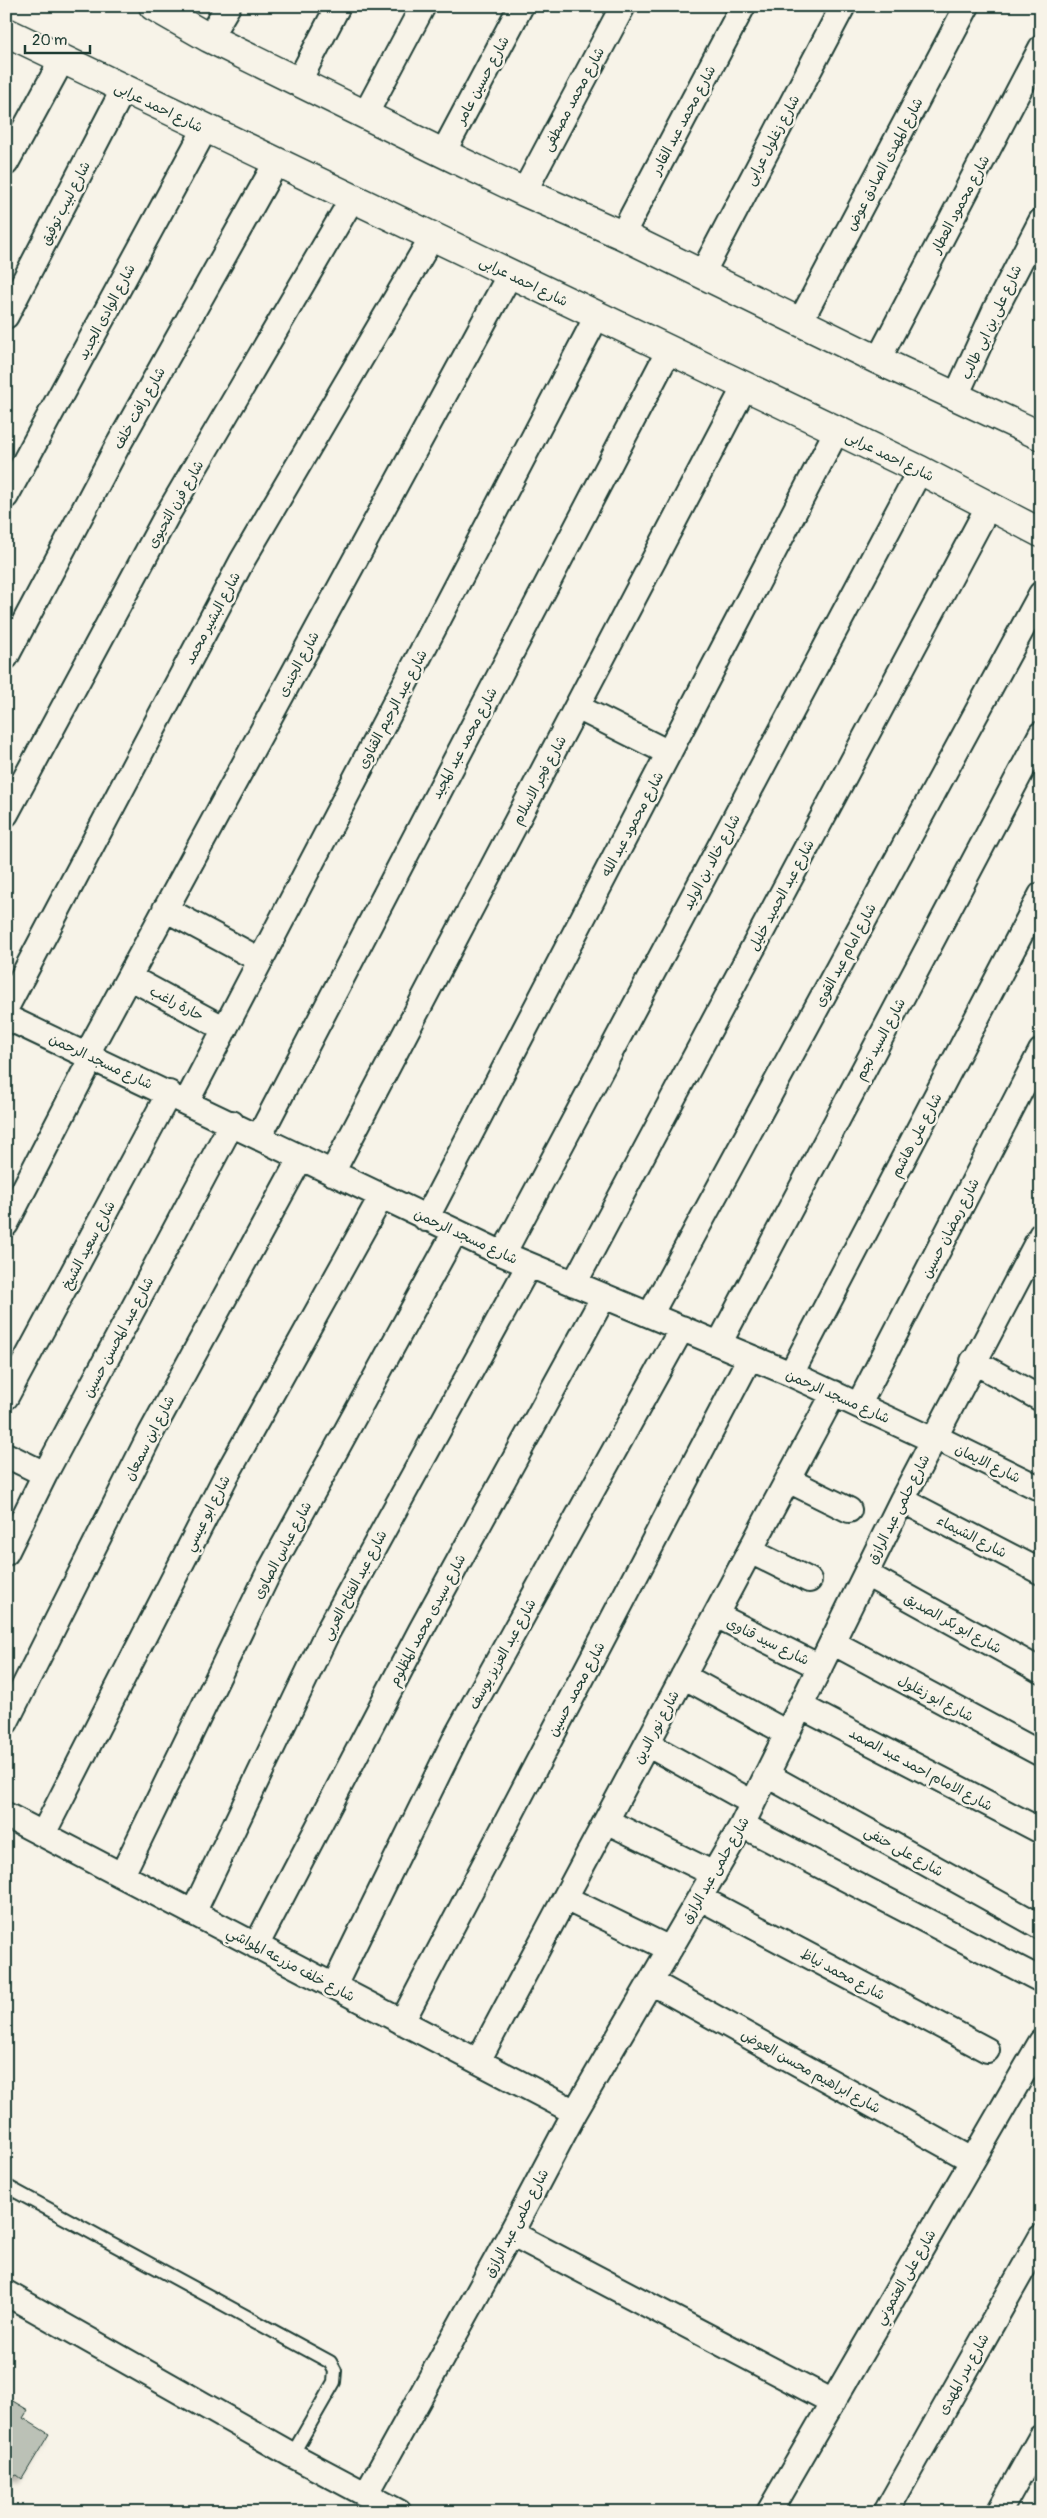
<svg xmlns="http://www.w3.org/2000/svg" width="1047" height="2518" font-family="Pangolin,'Playpen Sans Arabic',sans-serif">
	<defs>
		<filter id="shadow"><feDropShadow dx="-4.5" dy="4.5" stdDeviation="2.5" flood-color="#0004"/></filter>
	</defs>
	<rect width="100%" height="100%" fill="#f7f3e8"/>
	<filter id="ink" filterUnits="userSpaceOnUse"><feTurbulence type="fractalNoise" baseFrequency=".02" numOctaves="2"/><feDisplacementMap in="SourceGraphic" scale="10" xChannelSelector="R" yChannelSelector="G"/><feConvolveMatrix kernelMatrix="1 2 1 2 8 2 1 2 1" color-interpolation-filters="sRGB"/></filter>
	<g filter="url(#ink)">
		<path fill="#bbc1b6" stroke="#1f3d34" filter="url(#shadow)" d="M 6,2397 L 28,2410 L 23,2418 L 49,2434 L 22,2479 L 17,2475 L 6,2480 Z"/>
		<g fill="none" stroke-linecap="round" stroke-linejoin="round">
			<g stroke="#1f3d34" stroke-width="16">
				<path id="lane" d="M 6,2186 L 330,2362 L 335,2371 L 334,2382 L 292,2455"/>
			</g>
			<g stroke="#1f3d34" stroke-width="28">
				<path id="street" d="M 209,38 L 228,6
					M 299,81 L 338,6
					M 365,115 L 423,6
					M 443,153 L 521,6
					M 6,163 L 62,60
					M 524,192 L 623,6
					M 622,235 L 743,6
					M 702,274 L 843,6
					M 6,316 L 123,90
					M 800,322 L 967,6
					M 878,360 L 1041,48
					M 956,396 L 996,308 L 1041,221
					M 6,496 L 205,129
					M 6,657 L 117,447 L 276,163
					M 577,707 L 669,753
					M 6,814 L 166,517 L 352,199
					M 165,909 L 260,960
					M 129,977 L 225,1029
					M 6,1008 L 242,561 L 432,237
					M 6,1017 L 503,1254 L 791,1374 L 933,1440
					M 87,1054 L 510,274
					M 187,1101 L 597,316
					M 259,1137 L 669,350
					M 332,1173 L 745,386
					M 426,1219 L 837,430
					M 6,1224 L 92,1057
					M 503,1254 L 920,470
					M 574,1284 L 989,505
					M 650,1315 L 1041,594
					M 719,1344 L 1041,734
					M 973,1361 L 1041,1399
					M 791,1374 L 1041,895
					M 6,1397 L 169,1093
					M 859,1404 L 1041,1051
					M 935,1437 L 1041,1489
					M 6,1455 L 45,1474
					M 788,1480 L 849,1510
					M 902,1500 L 1041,1572
					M 750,1551 L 809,1580
					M 6,1553 L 45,1474 L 232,1123
					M 866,1574 L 1041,1671
					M 716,1615 L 820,1667
					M 832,1642 L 1041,1754
					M 683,1676 L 787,1733
					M 800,1706 L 1041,1831
					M 6,1722 L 151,1433 L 301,1157
					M 647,1744 L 753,1803
					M 767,1775 L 1041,1927
					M 6,1815 L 575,2112
					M 606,1821 L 714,1874
					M 742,1825 L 1041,1980
					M 43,1834 L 226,1476 L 381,1197
					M 122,1875 L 267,1576 L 455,1232
					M 565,1898 L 670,1949
					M 700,1898 L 987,2050
					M 193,1913 L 327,1633 L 529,1265
					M 256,1946 L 421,1630 L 604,1296
					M 651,1982 L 972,2160
					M 334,1986 L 458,1733 L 682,1328
					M 402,2022 L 750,1357
					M 478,2061 L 834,1393
					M 511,2233 L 833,2402
					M 6,2293 L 292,2455 L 399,2512
					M 367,2493 L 511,2233 L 575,2112 L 742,1825 L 902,1500 L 1041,1235
					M 769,2512 L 1041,2042
					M 886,2512 L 1041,2237
					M 999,2512 L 1041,2437"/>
			</g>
			<g stroke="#1f3d34" stroke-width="31">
				<path id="secondary" d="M 153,6 L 209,38 L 443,153 L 524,192 L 622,235 L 878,360 L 1041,436
					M 6,32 L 920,470 L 1041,533"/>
			</g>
			<use href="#lane" stroke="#f7f3e8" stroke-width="12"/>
			<use href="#street" stroke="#f7f3e8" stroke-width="24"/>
			<use href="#secondary" stroke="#f7f3e8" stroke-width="28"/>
		</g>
	</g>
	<g text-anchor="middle" stroke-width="5" stroke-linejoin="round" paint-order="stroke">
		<g font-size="14" fill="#1f3d34" stroke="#f7f3e8">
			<text transform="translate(482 80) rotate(-62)" y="5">شارع حسين عامر</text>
			<text transform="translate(573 99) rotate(-62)" y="5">شارع محمد مصطفى</text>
			<text transform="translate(159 107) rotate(26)" y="5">شارع احمد عرابى</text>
			<text transform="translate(683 120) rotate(-62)" y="5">شارع محمد عبد القادر</text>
			<text transform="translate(772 140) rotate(-62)" y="5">شارع زغلول عرابى</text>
			<text transform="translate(884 164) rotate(-62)" y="5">شارع المهدى الصادق عوض</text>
			<text transform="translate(65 203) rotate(-63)" y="5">شارع لبيب توفيق</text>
			<text transform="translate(960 204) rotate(-62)" y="5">شارع محمود العطار</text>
			<text transform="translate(524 281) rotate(26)" y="5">شارع احمد عرابى</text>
			<text transform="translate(106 312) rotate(-62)" y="5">شارع الوادى الجديد</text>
			<text transform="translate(991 322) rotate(-65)" y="5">شارع على بن ابى طالب</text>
			<text transform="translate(139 408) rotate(-61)" y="5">شارع رافت خلف</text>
			<text transform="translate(890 456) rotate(26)" y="5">شارع احمد عرابى</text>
			<text transform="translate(175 504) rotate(-60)" y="5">شارع فرن التحيوى</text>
			<text transform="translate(212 618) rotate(-62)" y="5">شارع البشير محمد</text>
			<text transform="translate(298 664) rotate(-62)" y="5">شارع الجندى</text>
			<text transform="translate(392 709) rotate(-62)" y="5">شارع عبد الرحيم القناوى</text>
			<text transform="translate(464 743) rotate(-62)" y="5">شارع محمد عبد المجيد</text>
			<text transform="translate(539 780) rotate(-62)" y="5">شارع فجر الاسلام</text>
			<text transform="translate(632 824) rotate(-62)" y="5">شارع محمود عبد الله</text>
			<text transform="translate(711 862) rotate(-62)" y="5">شارع خالد بن الوليد</text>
			<text transform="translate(781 895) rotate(-62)" y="5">شارع عبد الحميد خليل</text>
			<text transform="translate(845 955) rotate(-62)" y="5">شارع امام عبد القوى</text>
			<text transform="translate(177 1003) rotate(28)" y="5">حارة راغب</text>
			<text transform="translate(880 1039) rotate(-62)" y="5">شارع السيد نجم</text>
			<text transform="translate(101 1061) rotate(25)" y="5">شارع مسجد الرحمن</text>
			<text transform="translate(916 1135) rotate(-62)" y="5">شارع على هاشم</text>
			<text transform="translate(950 1228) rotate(-63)" y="5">شارع رمضان حسين</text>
			<text transform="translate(466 1236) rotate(25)" y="5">شارع مسجد الرحمن</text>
			<text transform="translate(88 1245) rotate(-62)" y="5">شارع سعيد الشيخ</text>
			<text transform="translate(118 1337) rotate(-62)" y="5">شارع عبد المحسن حسين</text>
			<text transform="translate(838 1396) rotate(24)" y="5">شارع مسجد الرحمن</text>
			<text transform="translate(149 1438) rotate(-63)" y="5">شارع ابن سمعان</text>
			<text transform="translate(988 1463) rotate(26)" y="5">شارع الايمان</text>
			<text transform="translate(898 1509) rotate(-63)" y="5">شارع حلمى عبد الرازق</text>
			<text transform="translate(207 1513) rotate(-63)" y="5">شارع ابو عيسي</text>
			<text transform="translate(972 1536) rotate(27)" y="5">شارع الشيماء</text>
			<text transform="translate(282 1550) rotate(-62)" y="5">شارع عباس الصاوى</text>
			<text transform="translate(354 1585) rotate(-62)" y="5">شارع عبد الفتاح العربى</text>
			<text transform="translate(427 1620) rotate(-62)" y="5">شارع سيدى محمد المظلوم</text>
			<text transform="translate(953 1623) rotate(29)" y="5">شارع ابو بكر الصديق</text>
			<text transform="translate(768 1641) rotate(26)" y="5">شارع سيد قناوى</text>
			<text transform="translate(502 1654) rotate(-61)" y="5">شارع عبد العزيز يوسف</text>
			<text transform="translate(576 1689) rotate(-62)" y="5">شارع محمد حسين</text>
			<text transform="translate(936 1698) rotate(28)" y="5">شارع ابو زغلول</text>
			<text transform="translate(656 1727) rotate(-62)" y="5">شارع نور الدين</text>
			<text transform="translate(921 1769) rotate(28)" y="5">شارع الامام احمد عبد الصمد</text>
			<text transform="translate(904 1851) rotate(29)" y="5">شارع على حنفى</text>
			<text transform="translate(715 1870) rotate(-60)" y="5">شارع حلمى عبد الرازق</text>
			<text transform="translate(291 1964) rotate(28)" y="5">شارع خلف مزرعه المواشي</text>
			<text transform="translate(843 1974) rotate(28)" y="5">شارع محمد نياظ</text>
			<text transform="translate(811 2071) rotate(29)" y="5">شارع ابراهيم محسن العوض</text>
			<text transform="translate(516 2223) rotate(-62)" y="5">شارع حلمى عبد الرازق</text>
			<text transform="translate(905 2277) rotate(-60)" y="5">شارع على العتموني</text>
			<text transform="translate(963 2374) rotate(-61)" y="5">شارع بدر المهدى</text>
		</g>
	</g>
	<rect width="1047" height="2518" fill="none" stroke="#f7f3e8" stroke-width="25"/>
	<rect x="12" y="12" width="1022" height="2493" fill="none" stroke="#1f3d34" stroke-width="2" filter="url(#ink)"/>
	<path d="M25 45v8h65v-8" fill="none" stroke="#1f3d34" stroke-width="2.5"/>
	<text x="32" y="45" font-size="15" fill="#1f3d34" stroke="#f7f3e8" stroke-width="4" paint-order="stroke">20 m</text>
</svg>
